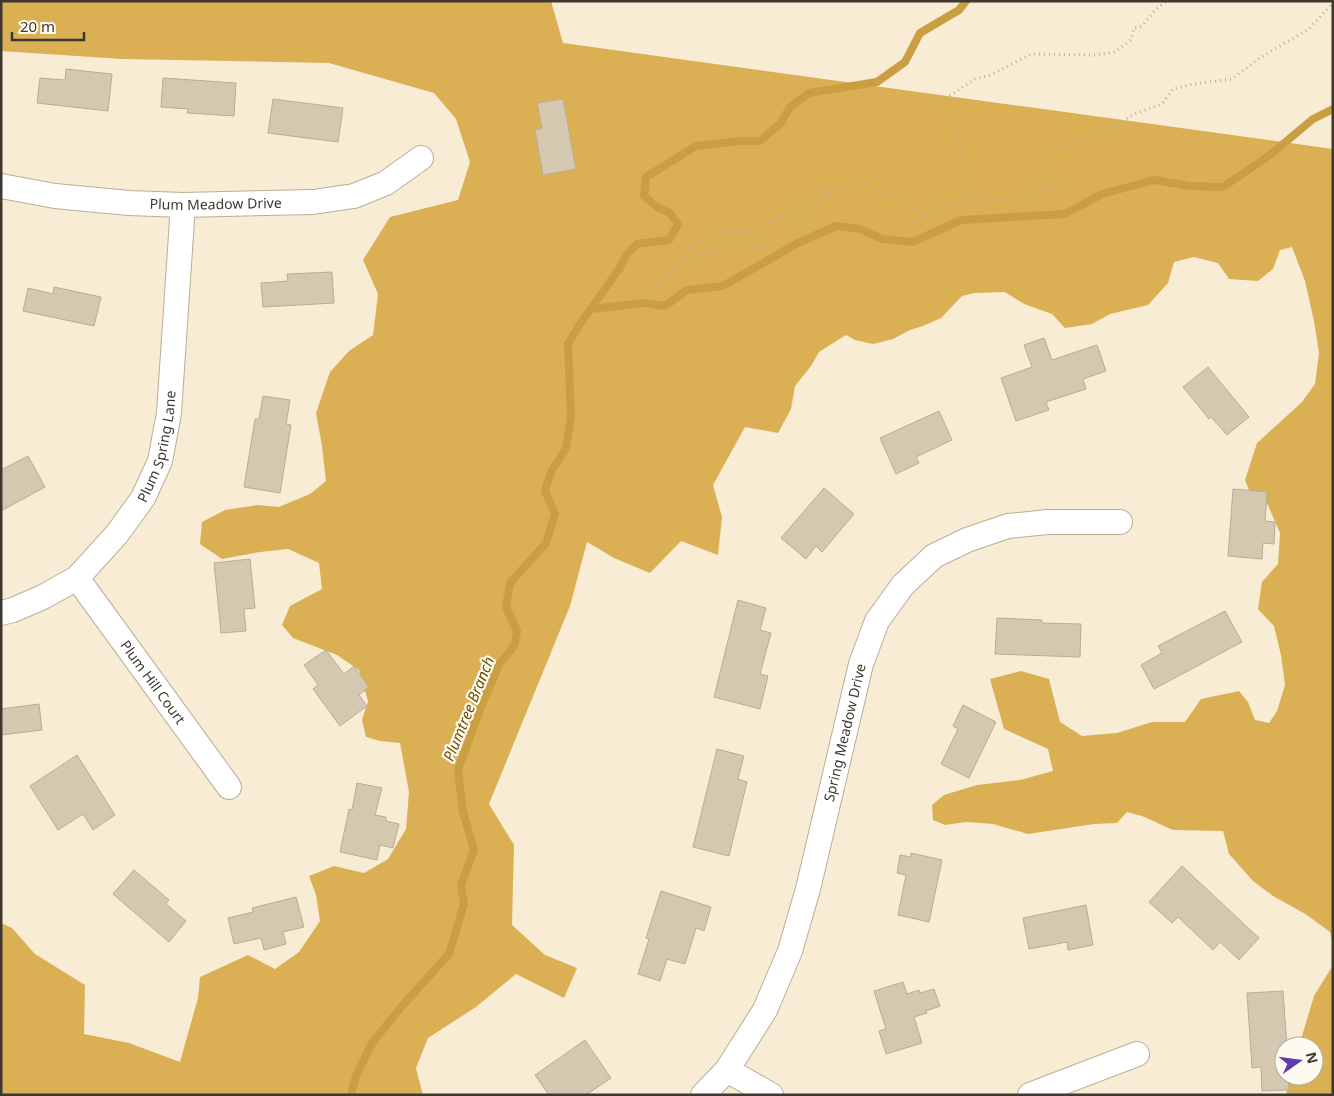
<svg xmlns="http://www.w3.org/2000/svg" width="1334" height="1096" font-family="'Noto Sans',sans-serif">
	<rect width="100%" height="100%" fill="#f8ecd4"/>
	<path fill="#dbb054" d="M 1,1 L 551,1 L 563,43 L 1333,149 L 1333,945 L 1330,932 L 1307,915 L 1273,896 L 1253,881 L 1229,854 L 1223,831 L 1173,830 L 1142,816 L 1127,812 L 1117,823 L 1094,824 L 1028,834 L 993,824 L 966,822 L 945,825 L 933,820 L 932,805 L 944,795 L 977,785 L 1020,780 L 1053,771 L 1048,749 L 1004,729 L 990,679 L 1021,671 L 1049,679 L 1060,722 L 1082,736 L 1117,733 L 1152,722 L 1185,722 L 1201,699 L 1239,691 L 1248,702 L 1255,720 L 1269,723 L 1277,711 L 1285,685 L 1281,655 L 1274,626 L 1258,609 L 1262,582 L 1278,564 L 1280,533 L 1268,505 L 1252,498 L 1245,480 L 1257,443 L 1302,402 L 1315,384 L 1319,353 L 1314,321 L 1305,281 L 1292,247 L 1280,250 L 1273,269 L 1258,281 L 1229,279 L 1218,263 L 1194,257 L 1174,262 L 1168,283 L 1148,305 L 1110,314 L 1092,324 L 1065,328 L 1052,314 L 1024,304 L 1005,292 L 975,293 L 962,296 L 941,318 L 923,326 L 910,330 L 893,339 L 873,344 L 855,340 L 846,335 L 819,352 L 811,366 L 795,386 L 791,409 L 778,433 L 745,427 L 713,485 L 722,517 L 718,555 L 681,541 L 650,573 L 614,558 L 587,542 L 570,606 L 489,804 L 514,845 L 512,925 L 545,955 L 577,968 L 564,998 L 516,974 L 476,1007 L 428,1038 L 416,1068 L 423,1095 L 1,1095 L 1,923 L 12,928 L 35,954 L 85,985 L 84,1034 L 129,1043 L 180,1062 L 198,998 L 200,977 L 248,955 L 275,969 L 299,952 L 320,921 L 316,895 L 309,876 L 334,866 L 364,873 L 388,859 L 406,829 L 409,792 L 400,743 L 380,741 L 366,737 L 362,720 L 368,701 L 359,670 L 337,655 L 293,638 L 282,625 L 290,606 L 322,589 L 319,563 L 288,549 L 260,552 L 222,559 L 200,544 L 202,522 L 225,510 L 257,505 L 279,507 L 310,494 L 326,481 L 322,446 L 316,413 L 330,372 L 349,351 L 373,335 L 378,294 L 363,260 L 390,217 L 458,200 L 470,162 L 456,119 L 434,93 L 329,63 L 122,59 L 1,51 Z
		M 1333,965 L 1333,1095 L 1286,1095 L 1290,1076 L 1314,1076 L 1314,1046 L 1299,1046 L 1314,996 Z"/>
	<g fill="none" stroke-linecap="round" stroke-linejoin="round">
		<path stroke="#ca9f42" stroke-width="8" d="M 591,309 L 644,303 L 665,306 L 687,290 L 723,286 L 796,244 L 836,226 L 860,229 L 882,239 L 913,242 L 961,220 L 1065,214 L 1102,194 L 1154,180 L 1190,186 L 1223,187 L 1270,155 L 1313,119 L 1333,109
			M 351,1095 L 356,1076 L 372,1043 L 402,1006 L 449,954 L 464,904 L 461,885 L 474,850 L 463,812 L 458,770 L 481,707 L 500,663 L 515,645 L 517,631 L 506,607 L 510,583 L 546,543 L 555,514 L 545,491 L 551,472 L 566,448 L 571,416 L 568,344 L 580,324 L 619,269 L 627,254 L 637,244 L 669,240 L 678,224 L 670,213 L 657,207 L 644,196 L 646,177 L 696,146 L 739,141 L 760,141 L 780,124 L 790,107 L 809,93 L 877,82 L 905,62 L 920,33 L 959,10 L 966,1"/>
	</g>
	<path fill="#d4c8b1" stroke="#b8ad96" d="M 66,69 L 112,74 L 108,111 L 37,103 L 40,78 L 65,80 Z
		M 163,78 L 236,83 L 234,116 L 187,113 L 188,109 L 161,107 Z
		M 273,99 L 343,108 L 338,142 L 268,133 Z
		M 563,99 L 576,169 L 543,175 L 535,130 L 542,128 L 537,103 Z
		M 332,272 L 334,303 L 263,307 L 261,283 L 288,281 L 287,274 Z
		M 54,287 L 101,297 L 94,326 L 23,311 L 28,288 L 53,294 Z
		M 1044,338 L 1052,360 L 1097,345 L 1106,371 L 1083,379 L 1086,389 L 1046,402 L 1049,410 L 1016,421 L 1001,378 L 1032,367 L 1024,345 Z
		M 1208,367 L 1249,417 L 1227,435 L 1211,417 L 1209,419 L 1183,387 Z
		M 263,396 L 290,400 L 286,424 L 291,425 L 280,493 L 244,487 L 255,419 L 259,419 Z
		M 939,411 L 952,440 L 916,457 L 919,463 L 896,474 L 880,438 Z
		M 28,456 L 45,487 L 1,511 L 1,470 Z
		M 824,488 L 854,514 L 822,552 L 816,546 L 806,559 L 781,538 Z
		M 1233,489 L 1267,492 L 1265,521 L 1275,522 L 1274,544 L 1263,543 L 1262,559 L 1228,556 Z
		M 250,559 L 255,608 L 244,609 L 246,631 L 221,633 L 214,563 Z
		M 738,600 L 766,608 L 760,630 L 771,633 L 760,674 L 768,676 L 760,709 L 714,697 Z
		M 1225,611 L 1242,642 L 1154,689 L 1141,665 L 1162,653 L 1158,646 Z
		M 997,618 L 1042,620 L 1042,623 L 1081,624 L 1080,657 L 995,654 Z
		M 326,650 L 344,674 L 354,666 L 369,687 L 359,695 L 367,706 L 340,726 L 313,689 L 318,685 L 304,665 Z
		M 39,704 L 42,730 L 1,735 L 1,709 Z
		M 963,705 L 996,722 L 969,778 L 941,764 L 958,729 L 953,726 Z
		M 717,749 L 744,756 L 738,779 L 747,782 L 729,856 L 693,847 Z
		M 77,755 L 115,815 L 93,830 L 83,814 L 58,830 L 30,786 Z
		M 357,783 L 382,788 L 375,815 L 386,817 L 386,821 L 399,824 L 393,848 L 380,845 L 377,860 L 340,852 L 349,809 L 352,810 Z
		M 911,853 L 942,860 L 929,922 L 898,915 L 906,875 L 897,873 L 900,855 L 911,857 Z
		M 1182,866 L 1259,938 L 1239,960 L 1220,942 L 1213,950 L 1178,917 L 1172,923 L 1149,902 Z
		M 134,870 L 169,900 L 166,904 L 186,921 L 169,942 L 113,894 Z
		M 661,891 L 711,907 L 704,931 L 696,928 L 685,964 L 667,959 L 660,981 L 638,974 L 649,939 L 646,938 Z
		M 296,897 L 304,927 L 283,932 L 286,944 L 264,950 L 261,938 L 234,944 L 228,918 L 253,912 L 252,908 Z
		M 1086,905 L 1093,945 L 1068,950 L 1067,942 L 1029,949 L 1023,918 Z
		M 903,982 L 907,994 L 919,990 L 920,993 L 934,989 L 940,1006 L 926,1011 L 927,1013 L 914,1017 L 922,1043 L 886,1054 L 879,1031 L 886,1029 L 874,991 Z
		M 1283,991 L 1287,1046 L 1284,1046 L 1284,1076 L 1288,1076 L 1289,1090 L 1262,1091 L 1261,1067 L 1252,1068 L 1247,993 Z
		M 585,1040 L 611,1078 L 586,1095 L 549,1095 L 535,1075 Z"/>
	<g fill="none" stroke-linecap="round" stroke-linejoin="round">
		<g stroke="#b9ae97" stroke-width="26">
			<g id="minor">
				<path id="s1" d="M 1,186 L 55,196 L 129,203 L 183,205 L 313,202 L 354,196 L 386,183 L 421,158"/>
				<path id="s2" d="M 77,578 L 229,787"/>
				<path id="s3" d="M 1,613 L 13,610 L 43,597 L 77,578 L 117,534 L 143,498 L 160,461 L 169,413 L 183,205"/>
				<path d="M 727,1070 L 771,1095"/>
				<path id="s4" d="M 703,1095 L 727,1070 L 765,1010 L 790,951 L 808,889 L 861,664 L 877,621 L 903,585 L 934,556 L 967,540 L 1008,526 L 1048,522 L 1120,522"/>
				<path d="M 1030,1095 L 1137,1054"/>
			</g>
		</g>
		<path stroke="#bab09d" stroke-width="3" stroke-dasharray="1 4" stroke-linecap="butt" d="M 976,203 L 953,125 L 936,102 L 945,99 L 975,79 L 991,75 L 1031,54 L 1095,55 L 1115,52 L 1131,40 L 1134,28 L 1142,26 L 1156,9 L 1167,1
			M 677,264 L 688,250 L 719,232 L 745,231 L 764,222 L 774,220 L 807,200 L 820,190 L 831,190
			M 646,299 L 677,264 L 701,254 L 722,249 L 757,245 L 770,250 L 779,247 L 811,219 L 822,196 L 834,190 L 864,184 L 891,197 L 927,217 L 938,206 L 1005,200 L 1032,191 L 1053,188 L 1057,180 L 1048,167 L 1041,164 L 1058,147 L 1105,133 L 1134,114 L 1162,104 L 1173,89 L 1193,84 L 1232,79 L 1261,57 L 1309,29 L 1333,3"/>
		<use href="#minor" stroke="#fff" stroke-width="24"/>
	</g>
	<g text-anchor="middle" stroke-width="4.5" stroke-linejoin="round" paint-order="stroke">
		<g font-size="14" fill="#3e3930" stroke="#fffaf0">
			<text dy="5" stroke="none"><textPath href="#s1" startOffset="216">Plum Meadow Drive</textPath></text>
			<text dy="5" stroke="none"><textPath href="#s3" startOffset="242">Plum Spring Lane</textPath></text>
			<text dy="5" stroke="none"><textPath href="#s2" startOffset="129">Plum Hill Court</textPath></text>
			<text dy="5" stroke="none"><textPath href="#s4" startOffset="395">Spring Meadow Drive</textPath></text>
		</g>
		<g font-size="15" font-style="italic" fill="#6a4e01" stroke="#fffaf0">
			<text transform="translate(469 709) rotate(-68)" y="5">Plumtree Branch</text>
		</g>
	</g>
	<rect width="1334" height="1096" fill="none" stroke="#3e3930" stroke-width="5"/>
	<g transform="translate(1299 1061) rotate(76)"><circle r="24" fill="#fffaf0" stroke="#b2ada3"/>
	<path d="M0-4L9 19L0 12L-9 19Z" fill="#6239b1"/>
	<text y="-8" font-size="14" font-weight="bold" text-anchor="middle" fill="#3e3930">N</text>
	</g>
	<path d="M12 32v8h72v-8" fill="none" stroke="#3e3930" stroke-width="2.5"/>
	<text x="20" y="32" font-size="15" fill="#3e3930" stroke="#fffaf0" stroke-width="4" paint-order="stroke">20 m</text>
</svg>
